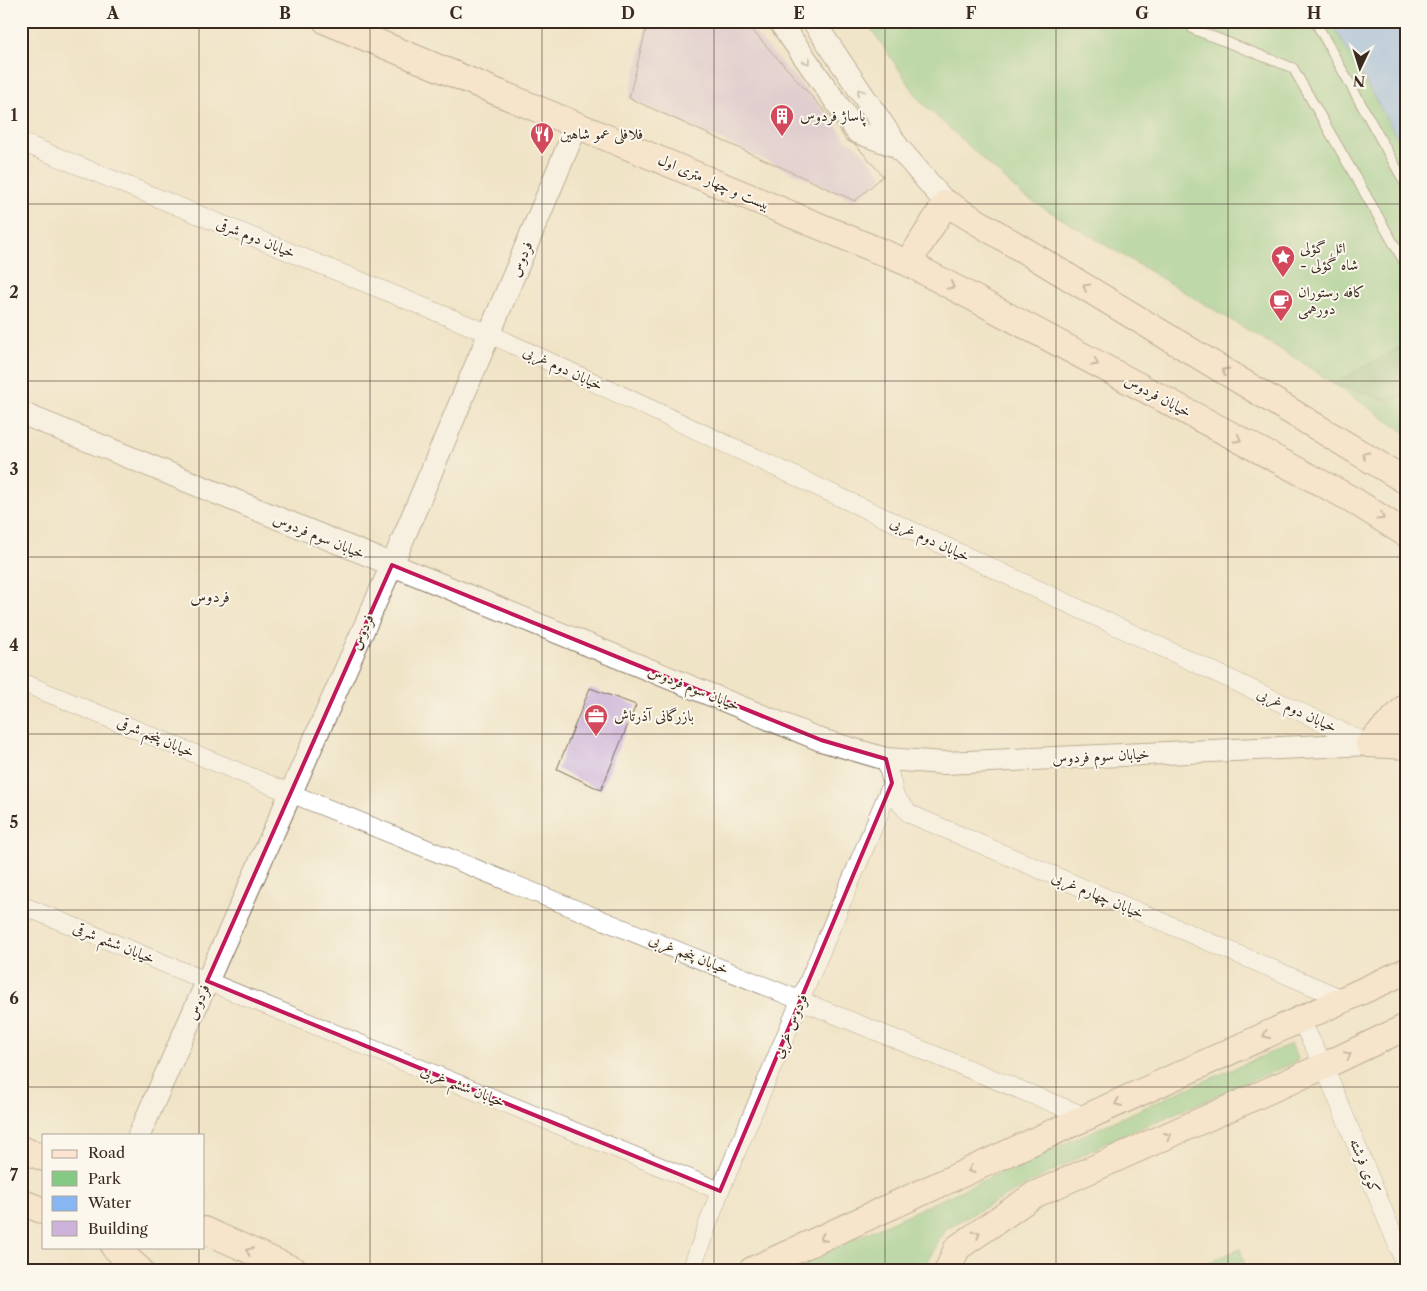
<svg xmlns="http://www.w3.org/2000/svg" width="1427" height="1291" font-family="'Libre Caslon Text',Amiri,serif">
	<rect width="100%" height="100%" fill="#fbf7ec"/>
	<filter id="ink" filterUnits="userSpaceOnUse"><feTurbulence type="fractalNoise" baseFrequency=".02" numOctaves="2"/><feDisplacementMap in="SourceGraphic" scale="10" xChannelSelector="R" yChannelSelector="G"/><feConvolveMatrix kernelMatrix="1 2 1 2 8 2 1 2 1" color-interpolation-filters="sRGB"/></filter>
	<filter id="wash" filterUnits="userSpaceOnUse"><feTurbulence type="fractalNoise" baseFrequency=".0096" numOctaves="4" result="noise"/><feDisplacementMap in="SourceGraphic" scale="20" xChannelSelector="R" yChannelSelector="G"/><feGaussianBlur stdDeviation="1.12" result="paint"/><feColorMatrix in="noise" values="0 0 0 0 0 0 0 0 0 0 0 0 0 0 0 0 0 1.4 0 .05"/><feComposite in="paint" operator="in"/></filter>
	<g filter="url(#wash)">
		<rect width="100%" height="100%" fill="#f0e4c7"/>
		<path fill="#84ca85" stroke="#607a52" d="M 866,21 L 1406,21 L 1406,433 L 1300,361 L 1022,195 L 921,102 Z
			M 1291,1044 L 1298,1058 L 1296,1062 L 1105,1143 L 965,1218 L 945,1229 L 923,1270 L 785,1270 L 1172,1095 Z
			M 1240,1249 L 1246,1270 L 1190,1270 Z"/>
		<path fill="#6bae72" stroke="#536c48" d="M 1406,344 L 1406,396 L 1387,400 L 1333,384 Z"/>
		<path fill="#87b6f2" stroke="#617088" d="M 1331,21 L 1406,21 L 1406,153 L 1337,32 Z"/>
		<g id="blocks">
			<path fill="#ccb2d9" d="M 648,21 L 744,21 L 832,119 L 846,140 L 856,145 L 883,176 L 855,201 L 629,98 Z
				M 590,688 L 636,705 L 601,790 L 557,769 Z"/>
		</g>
	</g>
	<g filter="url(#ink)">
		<use href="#blocks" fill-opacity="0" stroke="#7a6b59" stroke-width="1"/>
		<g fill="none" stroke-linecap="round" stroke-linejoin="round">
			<g stroke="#7a6b59" stroke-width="11">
				<path id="service" d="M 1189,21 L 1193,29 L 1293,68 L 1406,265
					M 1315,21 L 1406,185"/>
			</g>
			<g stroke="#7a6b59" stroke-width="19">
				<path id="minor" d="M 21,142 L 490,334 L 1367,743
					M 21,682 L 290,793 L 1087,1117
					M 886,759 L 895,797 L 910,814 L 1343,999
					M 21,905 L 720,1191
					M 1300,1019 L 1324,1066 L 1406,1266
					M 691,1270 L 720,1191 L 892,783"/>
			</g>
			<g stroke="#7a6b59" stroke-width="24">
				<path id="tertiary" d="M 779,21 L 857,132 L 898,147
					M 813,21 L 898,147 L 946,203
					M 21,413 L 821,740 L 886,759 L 944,763 L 1369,744 L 1406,731
					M 139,1135 L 392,565 L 577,125"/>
			</g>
			<g stroke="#7a6b59" stroke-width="28">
				<path id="secondary" d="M 326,21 L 908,263 L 1353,500 L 1406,534
					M 908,263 L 946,203 L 1406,481
					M 1369,744 L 1406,707
					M 1369,744 L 1406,746
					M 21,1149 L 44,1158
					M 21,1202 L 44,1211
					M 204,1230 L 294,1270
					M 114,1247 L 140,1270
					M 752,1270 L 1406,971
					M 948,1270 L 957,1248 L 1034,1195 L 1324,1066 L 1406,1027"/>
			</g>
			<use href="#service" stroke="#fff" stroke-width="9"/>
			<use href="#minor" stroke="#fff" stroke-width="18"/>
			<use href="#tertiary" stroke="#fff" stroke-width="22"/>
			<use href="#secondary" stroke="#fde4d1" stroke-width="26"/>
		</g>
		<defs><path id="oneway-chevron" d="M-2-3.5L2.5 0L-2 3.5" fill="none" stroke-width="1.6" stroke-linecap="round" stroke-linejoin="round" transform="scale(1.25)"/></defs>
		<g stroke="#a79f9a">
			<use href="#oneway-chevron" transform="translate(807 61) rotate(55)"/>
			<use href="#oneway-chevron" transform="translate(860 92) rotate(-124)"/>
		</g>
		<g stroke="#9c8778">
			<use href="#oneway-chevron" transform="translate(951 286) rotate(28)"/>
			<use href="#oneway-chevron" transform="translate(1086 287) rotate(-149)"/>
			<use href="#oneway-chevron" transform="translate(1095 363) rotate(28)"/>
			<use href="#oneway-chevron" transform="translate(1225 371) rotate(-149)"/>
			<use href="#oneway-chevron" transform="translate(1238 439) rotate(28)"/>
			<use href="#oneway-chevron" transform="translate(1365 455) rotate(-149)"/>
			<use href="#oneway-chevron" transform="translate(1381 517) rotate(32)"/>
			<use href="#oneway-chevron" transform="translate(1266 1035) rotate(155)"/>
			<use href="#oneway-chevron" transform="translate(1348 1055) rotate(-26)"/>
			<use href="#oneway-chevron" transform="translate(1118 1103) rotate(155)"/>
			<use href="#oneway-chevron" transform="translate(1168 1136) rotate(-24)"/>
			<use href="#oneway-chevron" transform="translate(971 1170) rotate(156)"/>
			<use href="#oneway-chevron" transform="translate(977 1234) rotate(-34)"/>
			<use href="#oneway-chevron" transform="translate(823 1238) rotate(156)"/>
			<use href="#oneway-chevron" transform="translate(249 1251) rotate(-157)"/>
		</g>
	</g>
	<path d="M0 0H1427V1291H0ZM 392,565 L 821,740 L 886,759 L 892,783 L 720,1191 L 207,981 Z" fill="#f0e4c7" fill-opacity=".55" fill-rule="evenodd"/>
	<path fill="none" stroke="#c2185b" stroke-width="4" stroke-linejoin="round" d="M 392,565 L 821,740 L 886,759 L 892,783 L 720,1191 L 207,981 Z"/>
	<path fill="none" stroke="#3b2a1e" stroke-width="1" stroke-opacity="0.55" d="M 199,21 L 199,1135M 370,21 L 370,1270M 542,21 L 542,1270M 714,21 L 714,1270M 885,21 L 885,1270M 1056,21 L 1056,1270M 1228,21 L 1228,1270M 21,204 L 1406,204M 21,381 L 1406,381M 21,557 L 1406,557M 21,734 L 1406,734M 21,910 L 1406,910M 21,1087 L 1406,1087M 199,1247 L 199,1270"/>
	<defs>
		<g id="building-pin" transform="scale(1.25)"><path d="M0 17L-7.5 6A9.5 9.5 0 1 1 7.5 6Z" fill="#d1495b" stroke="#fbf7ec"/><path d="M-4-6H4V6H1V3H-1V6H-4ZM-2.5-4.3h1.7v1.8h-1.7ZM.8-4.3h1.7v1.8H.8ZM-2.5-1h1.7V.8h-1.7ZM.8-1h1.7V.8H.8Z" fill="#fff"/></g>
		<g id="restaurant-pin" transform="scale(1.25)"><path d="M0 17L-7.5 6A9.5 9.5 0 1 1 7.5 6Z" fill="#d1495b" stroke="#fbf7ec"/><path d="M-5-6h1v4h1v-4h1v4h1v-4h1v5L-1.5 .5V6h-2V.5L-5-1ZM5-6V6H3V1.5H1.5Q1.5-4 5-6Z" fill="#fff"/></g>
		<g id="sight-pin" transform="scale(1.25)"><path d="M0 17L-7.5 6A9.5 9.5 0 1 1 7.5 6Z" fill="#d1495b" stroke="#fbf7ec"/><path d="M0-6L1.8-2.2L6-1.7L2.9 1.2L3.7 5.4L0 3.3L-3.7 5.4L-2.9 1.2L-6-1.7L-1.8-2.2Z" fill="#fff"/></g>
		<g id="cafe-pin" transform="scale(1.25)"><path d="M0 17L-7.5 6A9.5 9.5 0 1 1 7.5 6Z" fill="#d1495b" stroke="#fbf7ec"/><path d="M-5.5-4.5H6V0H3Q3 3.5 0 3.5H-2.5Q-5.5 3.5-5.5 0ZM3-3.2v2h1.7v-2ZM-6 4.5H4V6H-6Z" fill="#fff"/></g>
		<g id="office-pin" transform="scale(1.25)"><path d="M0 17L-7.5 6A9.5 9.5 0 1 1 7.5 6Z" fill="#d1495b" stroke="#fbf7ec"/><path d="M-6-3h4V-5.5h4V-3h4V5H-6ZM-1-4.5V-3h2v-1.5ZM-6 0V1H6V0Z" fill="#fff"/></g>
	</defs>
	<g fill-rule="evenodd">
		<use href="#building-pin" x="782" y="116"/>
		<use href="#restaurant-pin" x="542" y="134"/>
		<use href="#sight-pin" x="1283" y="257"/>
		<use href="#cafe-pin" x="1281" y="301"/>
		<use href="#office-pin" x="596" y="716"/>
	</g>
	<g text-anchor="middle" stroke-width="4" stroke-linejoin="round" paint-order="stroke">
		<g font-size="15" fill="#3b2a1e" stroke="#fbf7ec" text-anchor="start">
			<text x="800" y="121">پاساژ فردوس</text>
			<text x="560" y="139">فلافلی عمو شاهین</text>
			<text x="1300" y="253">ائل گؤلی<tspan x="1300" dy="17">- شاه گؤلی</tspan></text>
			<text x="1298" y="297">کافه رستوران<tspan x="1298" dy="17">دورهمی</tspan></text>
			<text x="614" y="721">بازرگانی آذرتاش</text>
		</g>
		<g font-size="15" fill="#3b2a1e" stroke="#fbf7ec">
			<text transform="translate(714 182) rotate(23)" y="5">بیست و چهار متری اول</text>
			<text transform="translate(256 238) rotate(22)" y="5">خیابان دوم شرقی</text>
			<text transform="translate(521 259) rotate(-67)" y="5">فردوس</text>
			<text transform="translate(563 368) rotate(25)" y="5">خیابان دوم غربی</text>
			<text transform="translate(1158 396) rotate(28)" y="5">خیابان فردوس</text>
			<text transform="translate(319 536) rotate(22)" y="5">خیابان سوم فردوس</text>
			<text transform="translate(930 539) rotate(25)" y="5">خیابان دوم غربی</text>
			<text transform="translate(362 632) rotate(-66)" y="5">فردوس</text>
			<text transform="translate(694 688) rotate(22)" y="5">خیابان سوم فردوس</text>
			<text transform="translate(1297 710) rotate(25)" y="5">خیابان دوم غربی</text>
			<text transform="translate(156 737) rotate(23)" y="5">خیابان پنجم شرقی</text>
			<text transform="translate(1101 756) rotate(-3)" y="5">خیابان سوم فردوس</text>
			<text transform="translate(1098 895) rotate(23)" y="5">خیابان چهارم غربی</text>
			<text transform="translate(114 943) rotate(22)" y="5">خیابان ششم شرقی</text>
			<text transform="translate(689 954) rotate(22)" y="5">خیابان پنجم غربی</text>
			<text transform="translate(198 1002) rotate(-66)" y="5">فردوس</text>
			<text transform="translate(790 1026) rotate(-67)" y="5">فردوس غربی</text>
			<text transform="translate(463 1086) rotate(22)" y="5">خیابان ششم غربی</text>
			<text transform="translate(1365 1166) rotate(68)" y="5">کوی فرشته</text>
		</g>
		<g font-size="16" fill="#3b2a1e" stroke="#fbf7ec">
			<text x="210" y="602">فردوس</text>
		</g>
	</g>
	<rect width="1427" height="1291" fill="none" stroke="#fbf7ec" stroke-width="55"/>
	<rect x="42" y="1134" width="162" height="115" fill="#fbf7ec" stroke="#aea59a"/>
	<rect x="52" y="1150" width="25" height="8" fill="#fde4d1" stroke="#aea59a"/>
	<text x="88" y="1158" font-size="15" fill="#3b2a1e">Road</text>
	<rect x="52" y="1171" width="25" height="15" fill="#84ca85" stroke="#aea59a"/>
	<text x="88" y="1184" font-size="15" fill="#3b2a1e">Park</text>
	<rect x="52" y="1196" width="25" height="15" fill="#87b6f2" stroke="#aea59a"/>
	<text x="88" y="1208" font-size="15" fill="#3b2a1e">Water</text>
	<rect x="52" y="1221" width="25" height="15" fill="#ccb2d9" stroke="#aea59a"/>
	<text x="88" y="1234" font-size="15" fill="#3b2a1e">Building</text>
	<g transform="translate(1360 68) rotate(184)" stroke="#fbf7ec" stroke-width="4" paint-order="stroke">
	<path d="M0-4L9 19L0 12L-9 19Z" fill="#3b2a1e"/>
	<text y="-8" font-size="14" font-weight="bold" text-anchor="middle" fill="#3b2a1e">N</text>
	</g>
	<rect x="28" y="28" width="1372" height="1236" fill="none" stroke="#3b2a1e" stroke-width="2"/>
	<g font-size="16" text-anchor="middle" font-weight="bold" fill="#3b2a1e">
		<text x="113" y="19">A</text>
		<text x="285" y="19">B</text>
		<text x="456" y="19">C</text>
		<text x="628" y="19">D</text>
		<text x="799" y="19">E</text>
		<text x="971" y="19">F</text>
		<text x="1142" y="19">G</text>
		<text x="1314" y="19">H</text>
		<text x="14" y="121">1</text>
		<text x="14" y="298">2</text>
		<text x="14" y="475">3</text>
		<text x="14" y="651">4</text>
		<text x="14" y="828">5</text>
		<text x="14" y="1004">6</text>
		<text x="14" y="1181">7</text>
	</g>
</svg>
